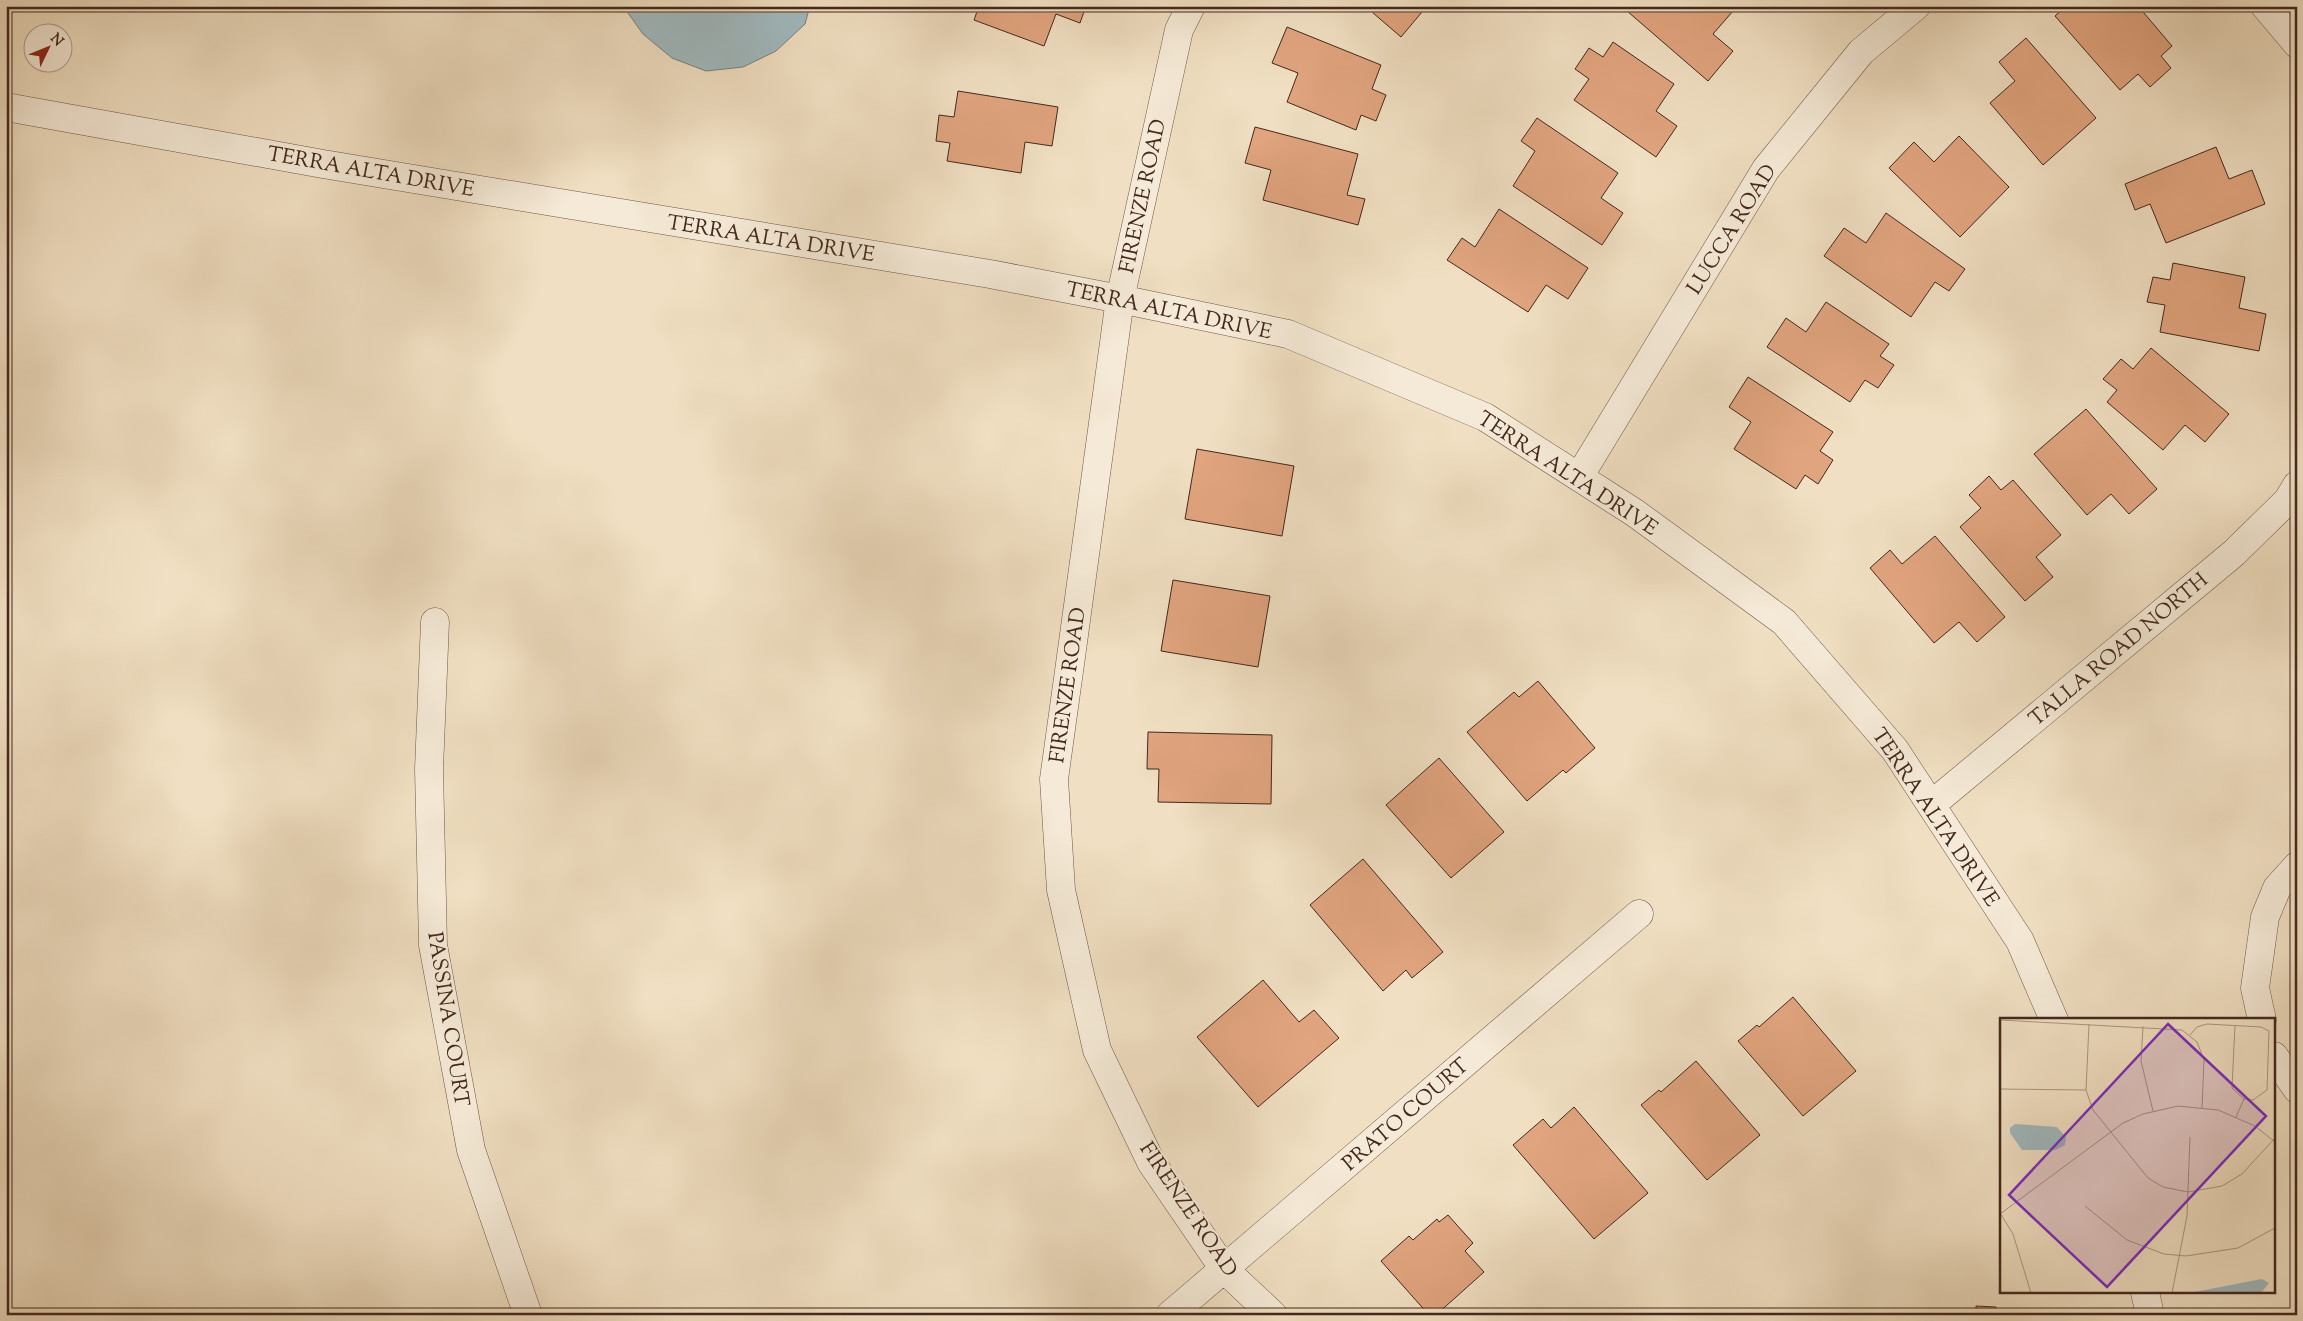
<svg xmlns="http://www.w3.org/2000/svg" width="2303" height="1321" font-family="'Sorts Mill Goudy',serif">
	<rect width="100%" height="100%" fill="#f0dfc2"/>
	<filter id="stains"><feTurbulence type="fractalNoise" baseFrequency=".004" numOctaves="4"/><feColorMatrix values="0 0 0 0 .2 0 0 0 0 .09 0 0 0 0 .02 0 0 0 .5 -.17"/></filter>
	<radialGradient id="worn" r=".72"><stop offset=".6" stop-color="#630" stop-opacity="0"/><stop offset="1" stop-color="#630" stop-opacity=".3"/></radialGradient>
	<path fill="#a0b9bf" stroke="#7b7f7e" d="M 623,6 L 810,6 L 805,24 L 776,51 L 743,67 L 706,71 L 672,58 L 643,34 Z"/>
	<path fill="#e0a47e" stroke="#43281d" d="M 979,6 L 1086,6 L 1080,23 L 1056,14 L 1044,46 L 974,20 Z
		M 1365,6 L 1427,6 L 1401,37 Z
		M 1631,6 L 1728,6 L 1733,11 L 1713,34 L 1733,51 L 1708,81 L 1627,11 Z
		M 2066,6 L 2095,6 L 2099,11 L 2105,6 L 2138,6 L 2172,46 L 2161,56 L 2171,68 L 2150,87 L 2138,74 L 2120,90 L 2055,16 Z
		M 1287,27 L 1381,65 L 1372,89 L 1386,95 L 1376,121 L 1361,115 L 1356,130 L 1287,102 L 1298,73 L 1272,63 Z
		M 2026,38 L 2096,118 L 2043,165 L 1990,103 L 2015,81 L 1999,62 Z
		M 1613,42 L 1674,84 L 1656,111 L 1677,126 L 1656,157 L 1574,100 L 1589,79 L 1575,69 L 1589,48 L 1603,57 Z
		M 958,91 L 1058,107 L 1052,146 L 1025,142 L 1021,173 L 947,161 L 950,143 L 936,141 L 939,115 L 954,117 Z
		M 1537,118 L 1618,173 L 1601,198 L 1623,213 L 1602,245 L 1513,186 L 1535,151 L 1521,141 Z
		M 1255,127 L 1358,154 L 1347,195 L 1365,199 L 1358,225 L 1263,200 L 1271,170 L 1245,163 Z
		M 1959,136 L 2009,187 L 1960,237 L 1889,168 L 1914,142 L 1934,162 Z
		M 2216,147 L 2229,179 L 2252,170 L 2265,204 L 2166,243 L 2150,204 L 2135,210 L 2125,184 Z
		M 1499,209 L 1588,268 L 1568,299 L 1546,285 L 1528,312 L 1447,260 L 1462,238 L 1475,247 Z
		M 1886,213 L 1965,269 L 1949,291 L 1935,282 L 1911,317 L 1824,256 L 1844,228 L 1866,243 Z
		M 2173,263 L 2245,277 L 2239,308 L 2266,314 L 2259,351 L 2160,332 L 2165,305 L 2147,302 L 2153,277 L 2170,280 Z
		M 1826,302 L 1889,344 L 1880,356 L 1894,365 L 1878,388 L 1865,380 L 1850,402 L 1767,347 L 1786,318 L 1806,332 Z
		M 2151,348 L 2229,414 L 2205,442 L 2185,425 L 2163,450 L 2107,402 L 2117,390 L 2103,379 L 2121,359 L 2133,369 Z
		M 1748,377 L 1833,432 L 1820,451 L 1833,460 L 1818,484 L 1805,475 L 1796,489 L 1734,449 L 1751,422 L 1729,407 Z
		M 2086,409 L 2157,489 L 2129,514 L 2111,494 L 2087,515 L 2034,454 Z
		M 1197,449 L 1294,466 L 1282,536 L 1185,519 Z
		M 1989,476 L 2001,490 L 2013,480 L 2061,535 L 2036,557 L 2053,577 L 2025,601 L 1960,527 L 1981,508 L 1969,495 Z
		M 1935,536 L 2005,617 L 1977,642 L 1959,622 L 1934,643 L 1870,568 L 1890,550 L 1902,564 Z
		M 1173,580 L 1270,596 L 1258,667 L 1161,651 Z
		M 1538,681 L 1595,748 L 1566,773 L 1563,770 L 1527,801 L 1467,732 L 1514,692 L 1519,697 Z
		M 1148,732 L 1272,735 L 1271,804 L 1158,802 L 1159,769 L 1147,769 Z
		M 1439,758 L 1504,832 L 1451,878 L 1386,805 Z
		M 1363,859 L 1443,952 L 1412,978 L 1406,970 L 1383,991 L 1310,905 Z
		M 1263,980 L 1299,1022 L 1314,1010 L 1339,1038 L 1258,1107 L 1197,1037 Z
		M 1793,997 L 1856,1071 L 1803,1116 L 1738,1041 L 1757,1025 L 1759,1027 Z
		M 1696,1061 L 1760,1135 L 1707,1180 L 1641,1105 L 1659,1090 L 1661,1092 Z
		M 1574,1107 L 1648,1193 L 1594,1239 L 1513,1145 L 1543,1119 L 1551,1128 Z
		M 1448,1215 L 1473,1243 L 1465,1251 L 1484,1272 L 1436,1315 L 1429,1315 L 1381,1261 L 1409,1236 L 1413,1240 L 1437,1219 L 1439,1222 Z
		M 1976,1306 L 1996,1307 L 1996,1315 L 1976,1315 Z"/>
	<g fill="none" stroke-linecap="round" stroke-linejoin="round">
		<g stroke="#6e5646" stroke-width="29">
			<path id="minor" d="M 1191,6 L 1179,30 L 1120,299 L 1070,664 L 1054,779 L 1061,890 L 1097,1050 L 1151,1162 L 1224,1269 L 1273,1315
				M 2265,6 L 2297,44
				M 6,107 L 323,164 L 990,274 L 1120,299 L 1288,334 L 1485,417 L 1635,513 L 1784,622 L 1895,750 L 2020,941 L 2054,1020
				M 1579,477 L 1766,169 L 1861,52 L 1916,6
				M 435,622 L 429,769 L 433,945 L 471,1150 L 528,1315
				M 1931,805 L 2234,553 L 2288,500 L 2297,485
				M 2262,1020 L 2255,988 L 2265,917 L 2277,888 L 2297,866
				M 2274,1056 L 2297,1089
				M 2145,1292 L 2150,1315
				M 1170,1315 L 1639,914"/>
		</g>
		<use href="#minor" stroke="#f5ead7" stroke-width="28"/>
	</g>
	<g text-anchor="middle" stroke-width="4" stroke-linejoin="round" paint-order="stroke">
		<g font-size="21" fill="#43281d" stroke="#f5ead7">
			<text transform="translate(371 171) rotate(10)" y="7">TERRA ALTA DRIVE</text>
			<text transform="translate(1142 196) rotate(-78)" y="7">FIRENZE ROAD</text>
			<text transform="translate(1731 229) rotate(-58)" y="7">LUCCA ROAD</text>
			<text transform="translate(771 238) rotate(9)" y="7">TERRA ALTA DRIVE</text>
			<text transform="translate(1169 310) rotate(12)" y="7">TERRA ALTA DRIVE</text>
			<text transform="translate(1568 473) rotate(33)" y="7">TERRA ALTA DRIVE</text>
			<text transform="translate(2118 649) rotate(-40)" y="7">TALLA ROAD NORTH</text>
			<text transform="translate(1067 685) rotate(-82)" y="7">FIRENZE ROAD</text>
			<text transform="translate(1936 817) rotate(56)" y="7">TERRA ALTA DRIVE</text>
			<text transform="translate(449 1019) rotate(81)" y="7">PASSINA COURT</text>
			<text transform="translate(1405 1114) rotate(-41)" y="7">PRATO COURT</text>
			<text transform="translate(1189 1209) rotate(56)" y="7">FIRENZE ROAD</text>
		</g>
	</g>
	<g transform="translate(2000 1018)">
		<rect width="275" height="275" fill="#f0dfc2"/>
		<path d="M 15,106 L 57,109 L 66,119 L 65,127 L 56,132 L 22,132 L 10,115 L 10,110 ZM 262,261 L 269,265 L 261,275 L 189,275 Z" fill="#a0b9bf"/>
		<path fill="none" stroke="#ab9680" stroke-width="1" d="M 0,2 L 182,12 L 197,24 L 204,42 L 202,90M 89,6 L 86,72 L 93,92 L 148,160 L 163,169 L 188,174 L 222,168 L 242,156 L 275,120M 143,8 L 141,43 L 153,93M 190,17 L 197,9 L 207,6 L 261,9 L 269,13 L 267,72 L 253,82 L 244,81 L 232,70 L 235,7M 0,71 L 86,72M 236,99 L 244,81M 85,188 L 127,222 L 164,236 L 186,238 L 238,230 L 275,210M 0,195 L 13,216 L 31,275M 0,196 L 123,105 L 143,96 L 178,88 L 218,92 L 255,108 L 275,124M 172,275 L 187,198 L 190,119"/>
		<path fill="#7b2cbf" fill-opacity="0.15" stroke="#7b2cbf" stroke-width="2.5" d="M 168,6 L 266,98 L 107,269 L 9,177 Z"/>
		<rect width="275" height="275" fill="none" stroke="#43281d" stroke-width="2.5"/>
	</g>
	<rect width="2303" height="1321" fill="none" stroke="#f0dfc2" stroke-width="25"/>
	<rect x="8" y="8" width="2288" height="1306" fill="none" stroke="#43281d" stroke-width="2.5"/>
	<rect x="12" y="12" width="2278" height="1296" fill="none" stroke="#43281d"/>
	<g transform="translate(48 48) rotate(47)"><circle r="24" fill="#f5ead7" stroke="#ae9c8d"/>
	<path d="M0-4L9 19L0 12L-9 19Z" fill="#8f2418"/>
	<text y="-8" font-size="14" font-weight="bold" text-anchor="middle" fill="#43281d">N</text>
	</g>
	<rect width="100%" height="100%" filter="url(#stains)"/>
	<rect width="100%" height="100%" fill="url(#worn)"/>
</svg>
